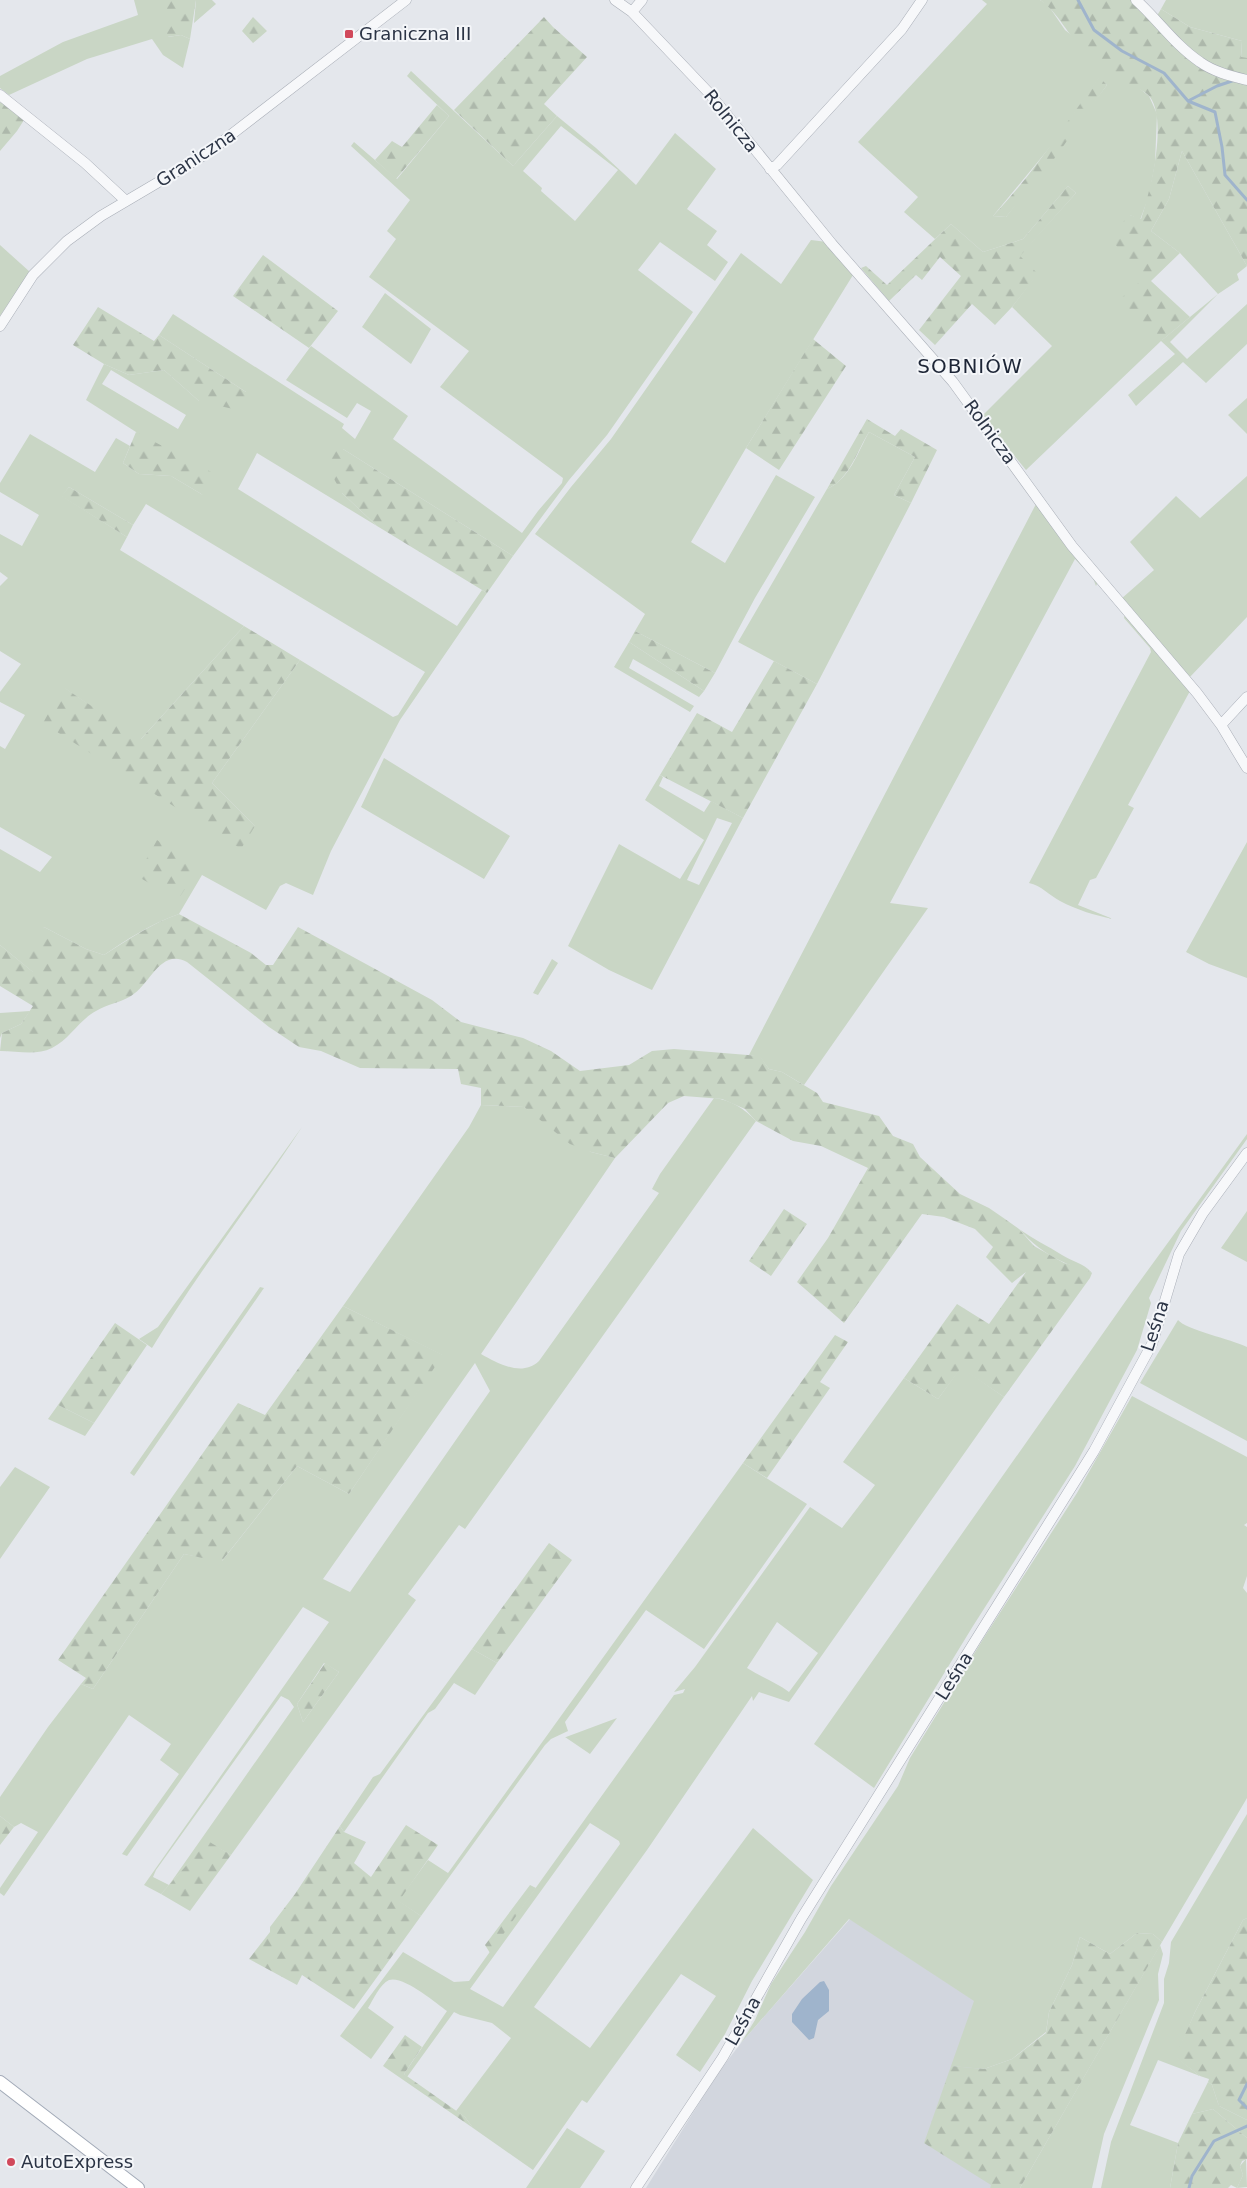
<svg xmlns="http://www.w3.org/2000/svg" width="1247" height="2188" font-family="'DejaVu Sans',sans-serif">
	<defs>
		<pattern id="forest-firs" width="22" height="20" patternUnits="userSpaceOnUse" patternTransform="scale(1.25)"><rect width="22" height="20" fill="#c9d6c5"/><path d="M5 1l3.5 6h-7zM16 11l3.5 6h-7z" fill="#adb8ab"/></pattern>
	</defs>
	<rect width="100%" height="100%" fill="#e4e7ec"/>
	<path fill="#d2d6de" d="M 850,1919 L 975,2001 L 992,2185 L 990,2188 L 646,2188 L 718,2073 L 741,2043 Z"/>
	<path fill="#c9d6c5" fill-rule="evenodd" d="M 134,0 L 167,0 L 168,37 L 181,35 L 190,39 L 183,68 L 163,55 L 152,39 L 87,59 L 9,95 L 0,88 L 0,76 L 63,42 L 138,15 Z
		M 196,0 L 212,0 L 216,4 L 194,23 Z
		M 982,0 L 1040,0 L 1048,5 L 1065,30 L 1149,96 L 1157,114 L 1155,163 L 1149,196 L 1140,220 L 1130,215 L 1143,280 L 1121,299 L 1162,340 L 1218,294 L 1180,253 L 1151,231 L 1169,199 L 1182,151 L 1247,266 L 1237,274 L 1239,280 L 1218,294 L 1170,342 L 1187,359 L 1247,304 L 1247,344 L 1206,383 L 1183,362 L 1136,406 L 1128,395 L 1175,354 L 1161,341 L 1026,470 L 982,416 L 1052,346 L 1012,307 L 1037,274 L 1019,256 L 1076,193 L 1068,186 L 1023,239 L 983,252 L 951,224 L 935,239 L 904,212 L 918,197 L 858,142 L 987,4 ZM 1099,78 L 1107,85 L 1006,217 L 993,216 L 1055,141 Z
		M 1166,0 L 1247,0 L 1247,58 L 1241,58 L 1242,41 L 1190,27 L 1161,9 Z
		M 411,71 L 513,166 L 557,116 L 596,148 L 636,185 L 675,133 L 716,169 L 687,209 L 717,231 L 707,245 L 728,262 L 715,281 L 660,242 L 638,270 L 693,312 L 607,435 L 569,480 L 513,556 L 343,449 L 342,493 L 377,526 L 257,453 L 238,489 L 457,626 L 482,590 L 487,593 L 400,720 L 331,851 L 313,895 L 286,883 L 280,886 L 266,910 L 202,875 L 179,914 C 152,923 128,939 104,955 L 86,949 L 44,927 L 34,973 L 0,945 L 0,849 L 40,872 L 52,857 L 0,827 L 0,746 L 5,749 L 25,715 L 0,702 L 0,692 L 21,664 L 0,651 L 0,586 L 8,578 L 0,572 L 0,534 L 22,546 L 39,515 L 0,492 L 0,483 L 30,434 L 95,472 L 116,438 L 130,446 L 123,463 L 139,474 L 171,476 L 203,495 L 136,432 L 86,400 L 104,364 L 129,375 L 164,370 L 199,401 L 246,392 L 159,335 L 173,314 L 344,424 L 342,428 L 355,439 L 371,411 L 357,403 L 347,418 L 286,380 L 311,346 L 408,416 L 393,439 L 522,533 L 538,511 L 562,483 L 563,478 L 440,387 L 469,351 L 369,277 L 396,239 L 387,231 L 410,200 L 351,146 L 354,142 L 397,179 L 449,116 L 407,76 ZM 561,126 L 618,170 L 575,221 L 541,191 L 542,188 L 523,171 ZM 111,370 L 186,415 L 178,429 L 102,384 ZM 69,487 L 133,525 L 146,504 L 425,672 L 398,715 L 393,717 L 300,660 L 212,783 L 255,826 L 63,687 L 140,740 L 244,626 L 120,550 L 127,537 L 62,496 Z
		M 811,240 L 827,242 L 853,275 L 746,448 L 691,542 L 725,563 L 776,475 L 815,497 L 755,598 L 715,673 L 635,631 L 645,614 L 535,534 L 571,487 L 611,439 L 741,253 L 781,284 Z
		M 0,245 L 30,272 L 0,316 Z
		M 385,293 L 431,329 L 411,364 L 362,327 Z
		M 1247,398 L 1247,434 L 1228,415 Z
		M 869,432 L 915,457 L 894,495 L 911,503 L 817,684 L 738,642 L 827,489 C 849,480 858,452 869,432 Z
		M 1247,476 L 1247,617 L 1189,678 L 1121,599 L 1154,570 L 1130,542 L 1176,496 L 1200,518 Z
		M 1036,504 L 1098,582 L 1096,586 L 1093,578 L 1075,559 L 890,903 L 928,908 L 804,1085 L 782,1072 L 769,1069 L 760,1057 L 749,1055 Z
		M 1125,613 L 1190,691 L 1128,805 L 1134,808 L 1096,878 L 1090,880 L 1078,905 L 1113,919 C 1094,915 1077,910 1060,901 C 1050,896 1041,885 1029,883 L 1151,652 L 1150,648 L 1124,618 Z
		M 629,642 L 704,691 L 699,697 L 633,659 L 629,668 L 694,706 L 690,712 L 614,667 Z
		M 384,758 L 510,836 L 484,879 L 361,807 Z
		M 660,775 L 663,777 L 659,786 L 704,812 L 711,801 L 743,818 L 652,990 L 609,970 L 568,946 L 619,844 L 680,879 L 704,840 L 645,800 ZM 717,818 L 732,823 L 699,885 L 687,880 Z
		M 1247,842 L 1247,978 L 1209,964 L 1186,952 Z
		M 552,959 L 558,963 L 538,995 L 533,993 Z
		M 30,1011 L 21,1024 L 2,1033 L 0,1038 L 0,1013 Z
		M 714,1098 C 731,1100 745,1109 756,1121 L 465,1529 L 459,1525 L 408,1594 L 416,1600 L 231,1855 L 208,1842 L 161,1894 L 144,1885 L 329,1622 L 303,1607 L 127,1856 L 122,1854 L 179,1774 L 160,1760 L 171,1744 L 129,1715 L 4,1896 L 0,1893 L 0,1888 L 38,1832 L 21,1823 L 14,1827 L 0,1816 L 0,1797 L 48,1727 L 81,1684 L 93,1689 L 184,1554 L 222,1561 L 297,1466 L 349,1494 L 442,1355 L 343,1306 L 469,1127 L 481,1105 L 524,1107 L 591,1152 L 615,1158 L 481,1354 C 499,1364 522,1377 539,1361 L 659,1193 L 652,1189 L 660,1174 ZM 475,1363 L 490,1391 L 350,1592 L 323,1579 ZM 324,1663 L 339,1672 L 303,1722 L 297,1704 ZM 281,1696 L 289,1700 L 294,1707 L 169,1885 L 153,1877 L 156,1870 Z
		M 302,1127 C 253,1202 198,1272 152,1348 L 139,1339 L 158,1327 Z
		M 1247,1134 L 1247,1139 L 1181,1231 L 1149,1298 L 1151,1303 L 1137,1350 L 1075,1466 L 973,1626 L 874,1788 L 814,1744 L 1132,1292 Z
		M 1247,1211 L 1247,1262 L 1221,1248 Z
		M 1019,1229 C 1033,1239 1048,1246 1062,1255 C 1073,1262 1084,1263 1092,1273 C 1082,1267 1072,1267 1063,1262 C 1045,1254 1032,1243 1019,1229 Z
		M 260,1287 L 264,1288 L 134,1476 L 130,1473 Z
		M 1178,1320 C 1186,1330 1231,1339 1247,1347 L 1247,1441 L 1140,1383 Z
		M 961,1367 L 1004,1397 L 789,1702 L 759,1692 L 753,1701 L 752,1696 L 647,1850 L 534,2007 L 590,2048 L 753,1828 L 813,1880 L 752,1981 L 725,2034 L 700,2072 L 676,2055 L 716,1996 L 681,1974 L 587,2103 L 582,2100 L 533,2170 L 473,2128 L 465,2117 L 456,2111 L 511,2038 L 492,2023 L 460,2015 L 454,2012 L 407,2077 L 404,2074 L 447,2011 C 436,2003 403,1975 389,1980 C 380,1984 373,2000 368,2008 L 394,2027 L 371,2059 L 340,2036 L 403,1952 L 454,1982 L 469,1981 L 674,1695 L 683,1693 L 685,1689 L 674,1692 L 695,1667 L 810,1507 L 842,1528 L 875,1485 L 843,1462 L 904,1378 L 938,1399 ZM 777,1622 L 818,1653 L 789,1692 C 776,1682 761,1677 747,1668 ZM 590,1823 L 619,1841 L 620,1844 L 503,2007 L 470,1989 Z
		M 1132,1396 L 1247,1457 L 1247,1523 L 1244,1525 L 1247,1527 L 1247,1576 L 1243,1588 L 1247,1593 L 1247,1798 L 1162,1942 L 1153,1934 L 1137,1933 L 1110,1954 L 1080,1937 L 1072,1965 L 1049,2012 L 1046,2032 L 1012,2059 L 984,2069 L 951,2066 L 974,2001 L 849,1919 L 741,2043 L 755,2020 L 771,1984 L 805,1932 L 831,1886 L 898,1786 L 910,1758 L 985,1636 L 1077,1493 Z
		M 58,1405 L 94,1423 L 85,1436 L 48,1419 Z
		M 743,1463 L 807,1504 L 704,1649 L 646,1610 L 565,1722 L 568,1731 L 551,1739 L 545,1745 L 421,1916 L 398,1901 L 428,1860 L 448,1873 Z
		M 15,1467 L 50,1487 L 0,1559 L 0,1487 Z
		M 472,1649 L 497,1663 L 475,1695 L 454,1683 L 435,1709 L 428,1713 L 344,1832 L 340,1826 L 373,1777 L 380,1774 Z
		M 617,1718 L 590,1754 L 565,1737 L 566,1737 Z
		M 1247,1814 L 1247,1918 L 1243,1920 L 1195,2012 L 1176,2057 L 1200,2076 L 1158,2060 L 1130,2125 L 1178,2143 L 1170,2188 L 1101,2188 L 1111,2142 L 1164,2003 L 1164,1979 L 1169,1963 L 1171,1942 Z
		M 1160,1945 L 1163,1954 L 1158,1974 L 1159,2000 L 1104,2134 L 1092,2188 L 1020,2188 Z
		M 1208,2082 L 1212,2085 L 1219,2106 L 1247,2120 L 1247,2138 L 1213,2109 L 1192,2114 Z
		M 567,2128 L 605,2151 L 580,2188 L 526,2188 Z
		M 1246,2159 L 1247,2187 L 1237,2188 L 1243,2175 L 1240,2166 Z"/>
	<path fill="url(#forest-firs)" d="M 167,0 L 196,0 L 190,39 L 181,35 L 167,37 Z
		M 1040,0 L 1131,0 L 1155,19 L 1161,9 L 1190,27 L 1242,41 L 1241,57 L 1247,58 L 1247,266 L 1182,151 L 1169,199 L 1151,231 L 1180,253 L 1151,281 L 1190,317 L 1161,341 L 1120,299 L 1142,280 L 1109,236 L 1130,215 L 1141,219 C 1150,193 1168,121 1150,97 C 1144,89 1122,82 1113,76 C 1103,69 1093,60 1084,52 C 1069,36 1057,11 1040,0 Z
		M 253,17 L 267,31 L 253,43 L 242,31 Z
		M 544,17 L 553,27 L 587,57 L 544,104 L 557,116 L 513,166 L 454,110 Z
		M 1099,77 L 1107,85 L 1054,159 L 1006,217 L 993,216 C 1033,174 1065,125 1099,77 Z
		M 2,101 L 24,120 L 17,131 L 0,151 L 0,103 Z
		M 437,105 L 449,116 L 396,179 L 375,160 L 392,141 L 402,147 Z
		M 1068,186 L 1076,193 L 1020,256 L 1038,274 L 1012,307 L 995,325 L 972,304 L 935,345 L 919,330 L 961,276 L 940,257 L 922,280 L 916,275 L 889,301 L 861,268 L 866,266 L 887,285 L 951,224 L 983,252 L 1023,239 Z
		M 263,255 L 338,311 L 309,348 L 233,296 Z
		M 98,307 L 154,341 L 159,335 L 246,392 L 250,402 L 233,409 L 199,401 L 164,370 L 129,375 L 104,364 L 73,345 Z
		M 813,339 L 846,366 L 779,470 L 746,448 Z
		M 867,419 L 895,436 L 901,429 L 937,450 L 911,503 L 894,495 L 915,457 L 869,432 C 857,451 849,480 827,489 Z
		M 136,432 L 215,474 L 203,495 L 171,476 L 139,474 L 123,463 Z
		M 343,449 L 513,556 L 487,593 L 377,526 L 342,493 L 321,456 Z
		M 69,487 L 133,525 L 127,537 L 61,496 Z
		M 244,626 L 300,660 L 212,783 L 255,826 L 241,849 L 43,723 L 63,687 L 141,739 Z
		M 635,631 L 715,673 L 704,691 L 629,642 Z
		M 774,661 L 817,684 L 743,818 L 660,775 L 697,713 L 732,732 Z
		M 157,840 L 198,868 L 178,900 L 137,876 Z
		M 179,914 L 251,953 L 266,965 L 273,965 L 298,927 L 432,1000 L 461,1022 L 523,1038 L 551,1051 L 580,1071 L 629,1065 L 652,1051 L 674,1049 L 760,1056 L 769,1069 L 782,1072 L 817,1093 L 823,1102 L 879,1116 L 893,1136 L 913,1144 L 920,1157 L 960,1194 L 989,1208 L 1005,1219 L 1019,1229 L 1034,1246 L 1064,1263 L 1084,1268 L 1092,1273 L 1090,1278 L 1004,1397 L 961,1368 L 938,1399 L 904,1378 L 957,1304 L 989,1324 L 1026,1272 L 1012,1283 L 986,1257 L 993,1247 L 975,1229 L 944,1217 L 922,1214 L 844,1323 L 797,1282 L 828,1238 L 868,1168 L 821,1146 L 793,1141 L 756,1121 L 745,1109 L 722,1099 L 684,1096 L 668,1103 L 615,1158 L 591,1152 L 570,1144 L 524,1107 L 481,1105 L 481,1088 L 461,1084 L 458,1069 L 360,1068 L 321,1051 L 299,1047 L 269,1027 L 187,962 C 160,948 151,984 131,996 C 120,1003 107,1004 96,1011 C 79,1020 70,1039 52,1048 C 36,1056 18,1051 0,1051 L 2,1033 L 21,1024 L 33,1006 L 0,986 L 0,945 L 33,972 L 27,953 L 44,927 L 86,949 L 104,955 C 128,940 152,923 179,914 Z
		M 784,1209 L 807,1224 L 771,1276 L 749,1261 Z
		M 343,1306 L 443,1355 L 349,1494 L 297,1466 L 221,1562 L 184,1554 L 93,1689 L 81,1684 L 86,1678 L 58,1660 L 238,1403 L 265,1415 Z
		M 115,1323 L 147,1345 L 94,1423 L 58,1405 Z
		M 835,1335 L 848,1342 L 820,1382 L 830,1388 L 767,1478 L 743,1463 Z
		M 549,1543 L 572,1560 L 497,1663 L 472,1649 Z
		M 325,1663 L 339,1672 L 303,1722 L 297,1704 Z
		M 0,1816 L 14,1827 L 0,1845 Z
		M 406,1825 L 438,1845 L 399,1901 L 421,1916 L 354,2009 L 302,1975 L 297,1985 L 249,1959 L 270,1932 L 270,1927 L 295,1894 L 340,1826 L 344,1832 L 366,1842 L 354,1863 L 371,1877 Z
		M 208,1841 L 231,1855 L 190,1911 L 161,1894 Z
		M 530,1885 L 536,1888 L 490,1953 L 485,1945 Z
		M 1247,1918 L 1247,2120 L 1219,2106 L 1212,2085 L 1208,2082 L 1209,2079 L 1200,2076 L 1175,2057 L 1195,2012 L 1243,1920 Z
		M 1137,1933 L 1153,1934 L 1162,1942 L 1020,2188 L 990,2188 L 991,2185 L 924,2143 L 951,2066 L 984,2069 L 1012,2059 L 1046,2033 L 1049,2012 L 1072,1965 L 1080,1937 L 1110,1954 Z
		M 405,2035 L 422,2047 L 404,2074 L 465,2117 L 473,2128 L 383,2066 Z
		M 1213,2109 L 1247,2138 L 1247,2159 L 1242,2161 L 1240,2166 L 1243,2175 L 1237,2188 L 1231,2185 L 1228,2188 L 1170,2188 L 1178,2143 L 1192,2114 Z"/>
	<path fill="#9fb4cc" d="M 824,1981 L 829,1990 L 829,2011 L 818,2020 L 814,2038 L 809,2040 L 792,2022 L 792,2014 L 802,1999 L 820,1982 Z"/>
	<g fill="none" stroke-linecap="round" stroke-linejoin="round">
		<path stroke="#9fb4cc" stroke-width="3" d="M 1078,0 L 1094,30 L 1122,51 L 1164,73 L 1188,101 L 1215,112 L 1222,147 L 1225,175 L 1247,200
			M 1188,101 L 1217,86 L 1235,80
			M 1247,2084 L 1239,2100 L 1247,2108
			M 1189,2188 L 1192,2176 L 1214,2141 L 1247,2126"/>
		<g stroke="#a9aeb7" stroke-width="11">
			<path id="minor" d="M 615,0 L 632,12 L 709,93 L 832,244 L 953,382 L 1072,546 L 1197,693 L 1221,725 L 1247,768
				M 1136,0 C 1158,20 1175,45 1200,62 C 1214,72 1231,76 1247,80
				M 632,12 L 642,0
				M 0,95 L 85,163 L 126,201
				M 770,169 L 777,165 L 902,29 L 922,0
				M 0,326 L 33,275 L 67,241 L 101,216 L 206,154 L 406,0
				M 1221,725 L 1247,697
				M 636,2188 L 723,2057 L 801,1919 L 1094,1451 L 1152,1344 L 1179,1254 L 1203,1213 L 1247,1153"/>
		</g>
		<g stroke="#a3abb8" stroke-width="14">
			<path id="major" d="M 0,2082 L 138,2188"/>
		</g>
		<use href="#minor" stroke="#f7f8fa" stroke-width="10"/>
		<use href="#major" stroke="#fff" stroke-width="12"/>
	</g>
	<g fill="#d1495b" stroke="#f4f6f9" stroke-width="2">
		<rect x="344" y="29" width="10" height="10" rx="2.5"/>
		<circle cx="11" cy="2162" r="5"/>
	</g>
	<g text-anchor="middle" stroke-width="4" stroke-linejoin="round" paint-order="stroke">
		<g font-size="18" fill="#2b3445" stroke="#f4f6f9" text-anchor="start">
			<text x="359" y="40">Graniczna III</text>
			<text x="21" y="2168">AutoExpress</text>
		</g>
		<g font-size="18" fill="#2b3445" stroke="#f4f6f9">
			<text transform="translate(731 121) rotate(51)" y="6">Rolnicza</text>
			<text transform="translate(196 158) rotate(-33)" y="6">Graniczna</text>
			<text transform="translate(990 432) rotate(54)" y="6">Rolnicza</text>
			<text transform="translate(1155 1326) rotate(-72)" y="6">Leśna</text>
			<text transform="translate(954 1676) rotate(-58)" y="6">Leśna</text>
			<text transform="translate(743 2021) rotate(-61)" y="6">Leśna</text>
		</g>
		<g font-size="20" letter-spacing="1" fill="#1d2536" stroke="#f4f6f9">
			<text x="970" y="373">SOBNIÓW</text>
		</g>
	</g>
</svg>
